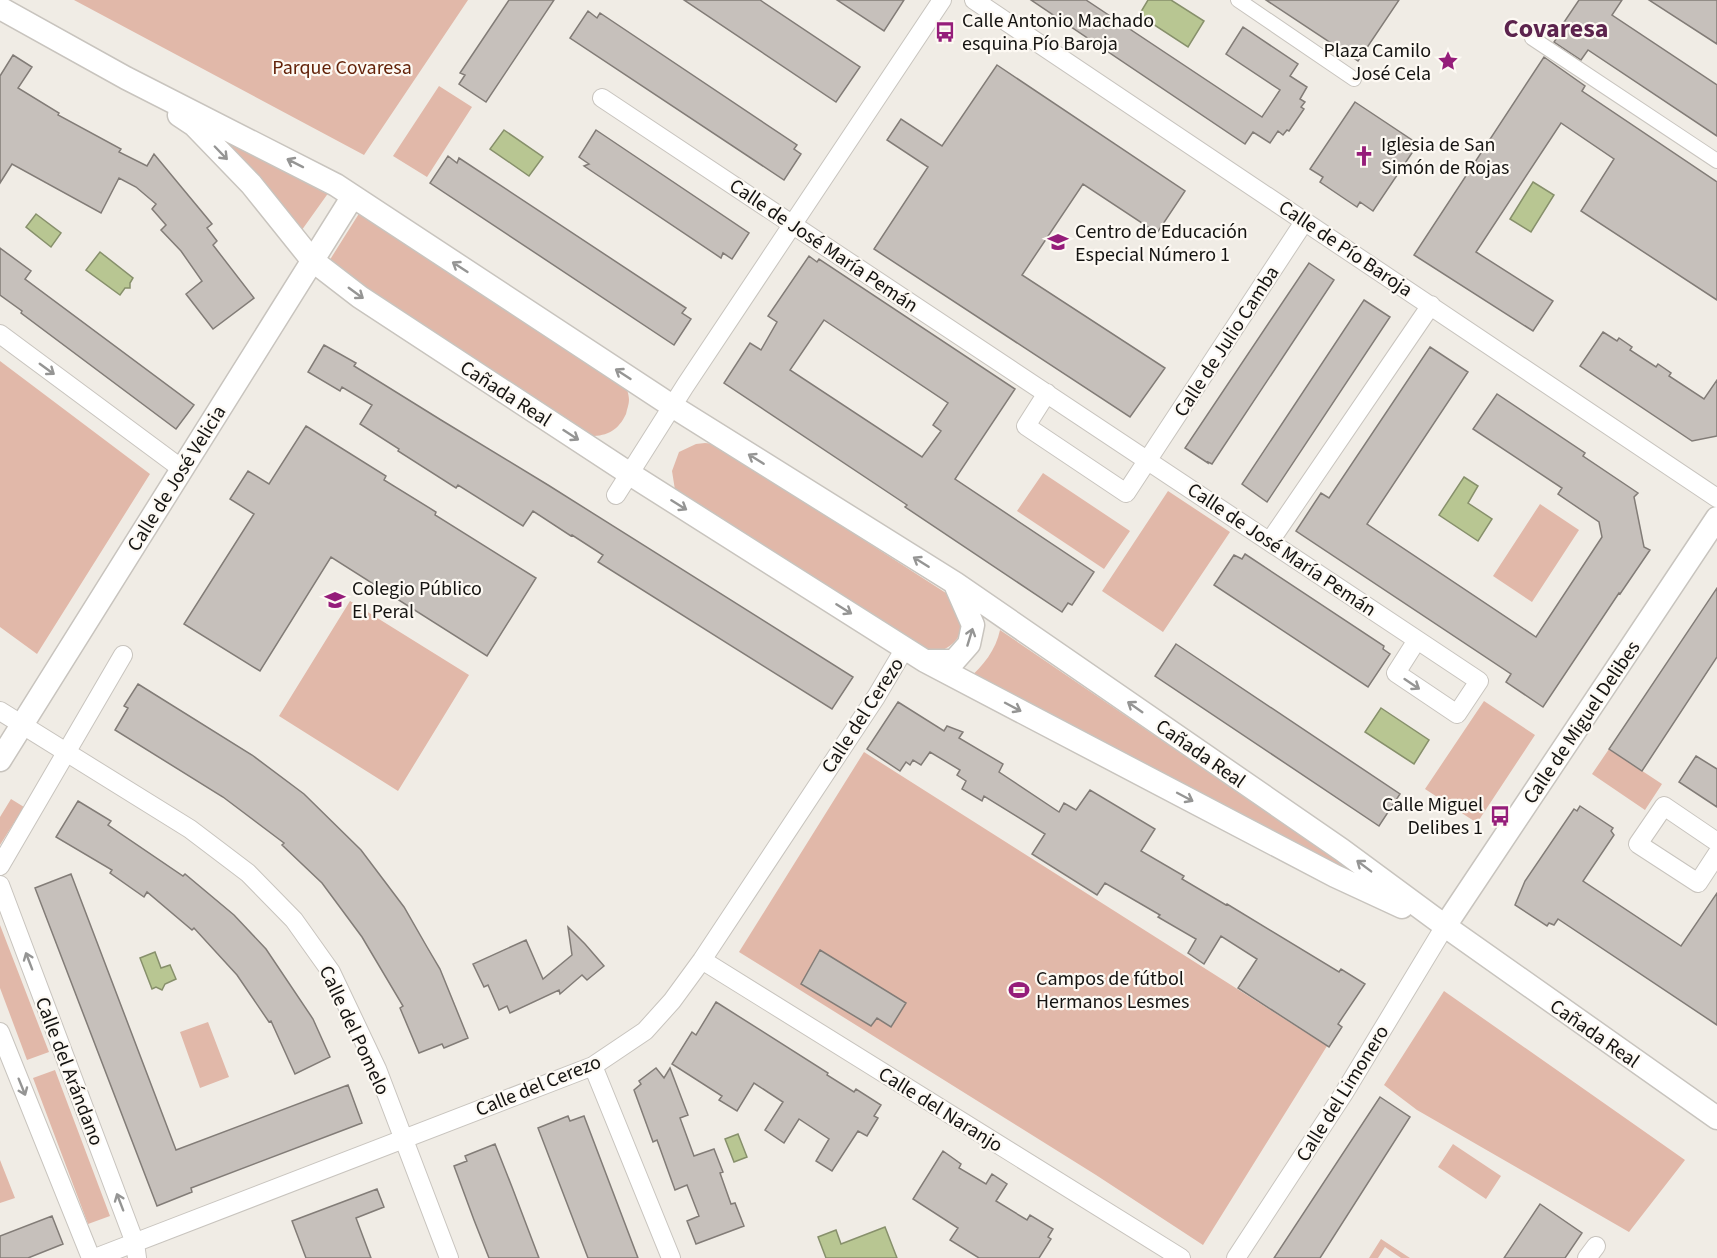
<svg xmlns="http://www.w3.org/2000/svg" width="1717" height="1258" font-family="'Source Sans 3',sans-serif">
	<rect width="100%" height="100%" fill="#f0ece5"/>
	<path fill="#e1b8a9" d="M 74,0 L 468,0 L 364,155 Z
		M 439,86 L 472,107 L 427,177 L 393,156 Z
		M 219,130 L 329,192 L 299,234 L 243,170 Z
		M 360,212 L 623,381 C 626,387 629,393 629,400 C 629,404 627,409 626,414 C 618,431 606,437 587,436 L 326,266 Z
		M 0,361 L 150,474 L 37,654 L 0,627 Z
		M 705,443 L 715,444 L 949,595 C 953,603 960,612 961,621 C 964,639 948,650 932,654 L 675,490 L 672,471 L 679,452 L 696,444 Z
		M 1043,473 L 1130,531 L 1104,569 L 1017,511 Z
		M 1168,491 L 1230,532 L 1163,632 L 1102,591 Z
		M 1540,504 L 1579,530 L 1532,602 L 1493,576 Z
		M 350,601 L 469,675 L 398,791 L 279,716 Z
		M 1000,630 L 1349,868 L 1350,872 L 968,679 C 983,666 996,650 1000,630 Z
		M 1484,701 L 1535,735 L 1477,823 L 1425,789 Z
		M 1609,749 L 1662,784 L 1645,810 L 1592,774 Z
		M 864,752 L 1327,1046 L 1203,1245 L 1096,1175 L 739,952 Z
		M 11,799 L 24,807 L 0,845 L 0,817 Z
		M 0,925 L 49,1052 L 27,1060 L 0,988 Z
		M 1444,991 L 1685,1160 L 1629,1232 L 1417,1110 L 1384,1085 Z
		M 208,1022 L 229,1077 L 200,1088 L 180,1032 Z
		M 55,1070 L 110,1216 L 88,1224 L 33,1078 Z
		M 1453,1144 L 1501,1176 L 1486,1199 L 1438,1167 Z
		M 0,1160 L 15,1198 L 0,1203 Z
		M 1381,1239 L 1410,1258 L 1401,1258 L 1385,1247 L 1378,1258 L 1369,1258 Z"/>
	<path fill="#b8c692" stroke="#87906b" stroke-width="1.5" d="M 1148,0 L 1171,0 L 1204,21 L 1188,47 L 1139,15 Z
		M 504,130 L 543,157 L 529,176 L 490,149 Z
		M 1533,182 L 1554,195 L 1531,232 L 1510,219 Z
		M 36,214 L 61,233 L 51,247 L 26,227 Z
		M 100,252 L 133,278 L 130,283 L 130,288 L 125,288 L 120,295 L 86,270 Z
		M 1464,477 L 1478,486 L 1468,503 L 1492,519 L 1478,541 L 1439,515 Z
		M 1381,708 L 1429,740 L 1414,764 L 1365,732 Z
		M 155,952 L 161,968 L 170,965 L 176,979 L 165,984 L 162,990 L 156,987 L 152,989 L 140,958 Z
		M 738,1134 L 747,1157 L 734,1162 L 725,1139 Z
		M 885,1227 L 897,1258 L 826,1258 L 818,1237 L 836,1230 L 841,1244 Z"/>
	<path fill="#c6c0bb" stroke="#827c77" stroke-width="1.5" fill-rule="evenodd" d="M 509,0 L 554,0 L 486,102 L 459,84 L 465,75 L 460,73 Z
		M 684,0 L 760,0 L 860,67 L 836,102 Z
		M 837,0 L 904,0 L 884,31 Z
		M 1031,0 L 1086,0 L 1262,117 L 1280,90 L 1226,54 L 1243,27 L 1298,64 L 1290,76 L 1307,87 L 1300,99 L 1305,102 L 1301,107 L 1304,109 L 1289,131 L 1287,130 L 1283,135 L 1278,131 L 1270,143 L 1253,132 L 1245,144 Z
		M 1266,0 L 1399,0 L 1358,61 Z
		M 1579,0 L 1622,0 L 1612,15 L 1717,85 L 1717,136 L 1588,50 L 1581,60 L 1554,42 L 1559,35 L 1556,34 Z
		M 1649,0 L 1717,0 L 1717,44 Z
		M 588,11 L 597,18 L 600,13 L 797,145 L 794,149 L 801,154 L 784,180 L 570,38 Z
		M 13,55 L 32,67 L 18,88 L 59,113 L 58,115 L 121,149 L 119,152 L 147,166 L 154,154 L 212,224 L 207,228 L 217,241 L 213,245 L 254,298 L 213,329 L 186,294 L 202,281 L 181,251 L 161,230 L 166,225 L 152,209 L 156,204 L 136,187 L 119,178 L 101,213 L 12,164 L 0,183 L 0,76 Z
		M 1544,57 L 1585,86 L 1582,91 L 1717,182 L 1717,300 L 1581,211 L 1614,159 L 1561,123 L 1476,252 L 1553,301 L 1533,331 L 1414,255 Z
		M 997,65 L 1185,191 L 1157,233 L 1083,184 L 1022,275 L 1165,368 L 1130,417 L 874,249 L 928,167 L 887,140 L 901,119 L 942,146 Z
		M 1355,102 L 1418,144 L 1373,211 L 1360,202 L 1357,207 L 1345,199 L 1320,182 L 1323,177 L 1310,169 Z
		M 596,130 L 749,233 L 732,259 L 723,253 L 721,258 L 584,166 L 589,164 L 579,157 Z
		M 448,156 L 457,163 L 459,158 L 686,308 L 682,313 L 691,319 L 674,345 L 430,183 Z
		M 0,248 L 31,271 L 25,279 L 194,405 L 176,429 L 21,313 L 22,311 L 0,295 Z
		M 809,256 L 817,262 L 819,259 L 1015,389 L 955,479 L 1094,572 L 1072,605 L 1068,603 L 1062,612 L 905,507 L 907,505 L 724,383 L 750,343 L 761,350 L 777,322 L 768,316 ZM 824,320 L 948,403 L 933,425 L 941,431 L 922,457 L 790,370 Z
		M 1309,263 L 1334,280 L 1212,464 L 1208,462 L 1208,463 L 1185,448 Z
		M 1364,300 L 1390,317 L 1267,502 L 1242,484 Z
		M 1603,332 L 1617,341 L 1619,338 L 1632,347 L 1630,350 L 1656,367 L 1658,364 L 1671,373 L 1669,376 L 1704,399 L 1717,380 L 1717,436 L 1692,441 L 1580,366 Z
		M 324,345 L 356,363 L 354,366 L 441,420 L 548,485 L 853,677 L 832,709 L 598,562 L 603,555 L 572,535 L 571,536 L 533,511 L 523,526 L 458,485 L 456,488 L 398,451 L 399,449 L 360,424 L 372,405 L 342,387 L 340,391 L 308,372 Z
		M 1430,347 L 1468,372 L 1367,524 L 1536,637 L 1602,537 L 1599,522 L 1558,494 L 1562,488 L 1473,429 L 1497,394 L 1585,453 L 1583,456 L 1638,493 L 1634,497 L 1644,547 L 1650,550 L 1620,594 L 1619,593 L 1543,707 L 1506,682 L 1511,674 L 1296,531 L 1321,493 L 1329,498 Z
		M 306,426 L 386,476 L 384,480 L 436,512 L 435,515 L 536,578 L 487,656 L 331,557 L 260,671 L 184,624 L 254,514 L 230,499 L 248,471 L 269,484 Z
		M 1245,554 L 1384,646 L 1383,649 L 1390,654 L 1368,687 L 1214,585 L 1234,555 L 1242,559 Z
		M 1717,588 L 1717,657 L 1642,771 L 1609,749 Z
		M 1176,644 L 1400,794 L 1379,826 L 1155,676 Z
		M 138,684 L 252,755 L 304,794 L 361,850 L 404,907 L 427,947 L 440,969 L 468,1038 L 444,1048 L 442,1044 L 419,1053 L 400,1008 L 403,1006 L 362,937 L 322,883 L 282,845 L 284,843 L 223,797 L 115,730 L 128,708 L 124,706 Z
		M 898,702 L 944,731 L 947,726 L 963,732 L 959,738 L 1003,764 L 999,772 L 1059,812 L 1064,803 L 1076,810 L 1090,790 L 1155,829 L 1141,851 L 1184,876 L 1182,879 L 1226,905 L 1227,904 L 1339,972 L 1341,969 L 1365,984 L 1338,1024 L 1342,1027 L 1329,1047 L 1238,988 L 1257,959 L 1221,936 L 1204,964 L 1188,953 L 1196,939 L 1158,917 L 1160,915 L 1105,883 L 1097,895 L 1032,854 L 1045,834 L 984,796 L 982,801 L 962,789 L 966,781 L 957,775 L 960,770 L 930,752 L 921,765 L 913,760 L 910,765 L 906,762 L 900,771 L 867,749 Z
		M 1696,756 L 1717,769 L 1717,807 L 1679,782 Z
		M 78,801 L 111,821 L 108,825 L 183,876 L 185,874 L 234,915 L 266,949 L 313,1019 L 330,1057 L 295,1074 L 271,1021 L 269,1022 L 237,975 L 194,928 L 192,930 L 147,892 L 144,897 L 110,873 L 112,870 L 56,837 Z
		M 1580,806 L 1613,828 L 1611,831 L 1614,835 L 1583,881 L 1681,946 L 1717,893 L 1717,1025 L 1558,919 L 1554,925 L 1549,923 L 1547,926 L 1515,905 L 1525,881 L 1574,809 L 1577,811 Z
		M 71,874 L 176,1150 L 348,1085 L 362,1123 L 191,1188 L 192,1192 L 157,1206 L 35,888 Z
		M 568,927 L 585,944 L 604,966 L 587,980 L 582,975 L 560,994 L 559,990 L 510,1013 L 507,1006 L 499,1010 L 488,985 L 484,987 L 473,964 L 526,940 L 543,979 L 572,955 Z
		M 820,950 L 906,1003 L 891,1027 L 877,1018 L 871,1026 L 801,984 Z
		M 716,1002 L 828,1073 L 827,1075 L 854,1092 L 856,1089 L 881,1105 L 874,1116 L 878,1118 L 867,1136 L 858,1131 L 832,1171 L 816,1161 L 829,1139 L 799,1119 L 784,1143 L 765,1130 L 783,1102 L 754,1083 L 737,1111 L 719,1100 L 722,1096 L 672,1064 L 692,1032 L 696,1035 Z
		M 656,1068 L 664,1078 L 670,1068 L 688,1115 L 680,1118 L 694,1156 L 714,1149 L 723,1172 L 720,1173 L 731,1204 L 735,1203 L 744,1226 L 696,1244 L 687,1221 L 699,1216 L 687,1185 L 675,1190 L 657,1140 L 653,1142 L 634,1090 L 641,1084 L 639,1081 Z
		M 1380,1097 L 1410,1117 L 1320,1258 L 1274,1258 Z
		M 568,1116 L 570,1121 L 584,1116 L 638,1258 L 588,1258 L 538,1128 Z
		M 495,1144 L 512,1187 L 539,1258 L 489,1258 L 474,1220 L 454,1166 L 467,1161 L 465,1156 Z
		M 943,1151 L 961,1164 L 959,1168 L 986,1184 L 992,1174 L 1007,1184 L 996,1201 L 1027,1220 L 1030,1215 L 1053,1229 L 1048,1237 L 1051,1239 L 1039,1258 L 979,1258 L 950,1240 L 958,1228 L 913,1199 Z
		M 377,1189 L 384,1207 L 356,1218 L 371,1258 L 306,1258 L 292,1221 Z
		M 1540,1204 L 1582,1233 L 1565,1258 L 1504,1258 Z
		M 52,1216 L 63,1244 L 28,1258 L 0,1258 L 0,1236 Z"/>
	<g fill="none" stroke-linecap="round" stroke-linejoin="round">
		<g stroke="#c8c4be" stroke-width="16">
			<path id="pedestrian" d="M 1238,0 L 1354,79
				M 1532,38 L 1717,161"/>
		</g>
		<g stroke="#c8c4be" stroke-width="20">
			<path id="minor" d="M 974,0 L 1717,498
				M 602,98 L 1479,681 L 1457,714 L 1396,673 L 1417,640
				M 0,334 L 182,469
				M 1047,393 L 1026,426 L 1126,493 L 1304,222
				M 616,495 L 685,386 L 942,0
				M 1270,541 L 1431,305
				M 0,711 L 190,829 L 248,873 L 294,920 L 331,972 L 377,1069 L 449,1258
				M 1717,842 L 1664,806 L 1638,844 L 1698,883 L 1717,854
				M 0,866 L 123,655
				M 0,885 L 135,1243 L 137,1258
				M 702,960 L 1181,1258
				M 0,1032 L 91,1258
				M 593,1066 L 671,1258
				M 95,1258 L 593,1066 L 645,1031 L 672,1001 L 702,960 L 876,697 L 905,648
				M 1236,1258 L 1344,1093 L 1445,926
				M 1587,1258 L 1596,1246"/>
		</g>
		<g stroke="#c8c4be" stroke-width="25">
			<path id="tertiary" d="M 0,8 L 126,78 L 336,185 L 672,406 L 955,583 L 1342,850 L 1445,926 L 1717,1118
				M 179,115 L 194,125 L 251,184 L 312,260 L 360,297 L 630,474 L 925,661 L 1335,876 L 1402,907
				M 927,661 L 954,661 L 969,644 L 973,625 L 955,584
				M 0,760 L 353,196
				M 1445,926 L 1717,518"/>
		</g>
		<use href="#pedestrian" stroke="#fff" stroke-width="14"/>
		<use href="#minor" stroke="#fff" stroke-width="18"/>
		<use href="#tertiary" stroke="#fff" stroke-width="22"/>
	</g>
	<defs><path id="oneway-shaft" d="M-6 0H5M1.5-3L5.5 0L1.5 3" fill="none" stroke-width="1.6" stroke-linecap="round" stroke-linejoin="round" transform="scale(1.5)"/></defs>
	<g stroke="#959594">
		<use href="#oneway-shaft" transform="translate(221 153) rotate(46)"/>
		<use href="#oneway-shaft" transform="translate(295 163) rotate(-153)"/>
		<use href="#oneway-shaft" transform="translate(460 267) rotate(-147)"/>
		<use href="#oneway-shaft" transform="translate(356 293) rotate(36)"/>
		<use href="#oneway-shaft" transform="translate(47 369) rotate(36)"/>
		<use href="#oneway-shaft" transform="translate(623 374) rotate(-147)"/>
		<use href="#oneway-shaft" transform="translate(571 435) rotate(33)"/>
		<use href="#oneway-shaft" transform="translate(756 459) rotate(-148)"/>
		<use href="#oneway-shaft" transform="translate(679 505) rotate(32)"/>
		<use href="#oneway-shaft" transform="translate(921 562) rotate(-148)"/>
		<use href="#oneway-shaft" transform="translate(844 609) rotate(32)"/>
		<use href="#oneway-shaft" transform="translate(970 637) rotate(-73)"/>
		<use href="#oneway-shaft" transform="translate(1412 684) rotate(34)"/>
		<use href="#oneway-shaft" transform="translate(1013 707) rotate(28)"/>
		<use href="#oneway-shaft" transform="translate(1135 707) rotate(-145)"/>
		<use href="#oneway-shaft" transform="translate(1185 797) rotate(28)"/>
		<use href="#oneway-shaft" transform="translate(1364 866) rotate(-143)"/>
		<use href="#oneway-shaft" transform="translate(29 961) rotate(-111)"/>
		<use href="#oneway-shaft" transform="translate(22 1087) rotate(68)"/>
		<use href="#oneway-shaft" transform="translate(120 1202) rotate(-111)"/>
	</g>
	<defs>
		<g id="bus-bare" transform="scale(1.62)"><path d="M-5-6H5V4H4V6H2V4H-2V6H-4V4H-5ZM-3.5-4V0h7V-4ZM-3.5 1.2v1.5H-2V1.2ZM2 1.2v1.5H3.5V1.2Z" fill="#951d7a" stroke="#fdf9f3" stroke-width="2.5" paint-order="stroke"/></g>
		<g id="sight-bare" transform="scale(1.62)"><path d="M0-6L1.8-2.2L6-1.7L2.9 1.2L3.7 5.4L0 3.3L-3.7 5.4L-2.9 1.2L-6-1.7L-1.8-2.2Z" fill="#951d7a" stroke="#fdf9f3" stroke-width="2.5" paint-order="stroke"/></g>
		<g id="church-bare" transform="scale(1.62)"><path d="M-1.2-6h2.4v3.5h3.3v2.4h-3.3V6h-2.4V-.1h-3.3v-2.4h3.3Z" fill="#951d7a" stroke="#fdf9f3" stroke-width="2.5" paint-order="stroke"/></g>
		<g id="school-bare" transform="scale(1.62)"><path d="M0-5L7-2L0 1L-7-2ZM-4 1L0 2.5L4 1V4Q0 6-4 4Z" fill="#951d7a" stroke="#fdf9f3" stroke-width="2.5" paint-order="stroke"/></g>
		<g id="stadium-bare" transform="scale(1.62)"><path d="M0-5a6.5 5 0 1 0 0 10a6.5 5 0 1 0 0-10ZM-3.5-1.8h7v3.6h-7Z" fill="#951d7a" stroke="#fdf9f3" stroke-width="2.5" paint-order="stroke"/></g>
	</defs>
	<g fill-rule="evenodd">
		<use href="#bus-bare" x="945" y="32"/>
		<use href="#sight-bare" x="1448" y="61"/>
		<use href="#church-bare" x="1364" y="156"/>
		<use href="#school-bare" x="1058" y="242"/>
		<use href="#school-bare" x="335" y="600"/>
		<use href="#bus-bare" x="1500" y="816"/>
		<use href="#stadium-bare" x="1019" y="990"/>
	</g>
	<g text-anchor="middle" stroke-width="4.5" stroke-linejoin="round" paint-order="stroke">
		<g font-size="20" fill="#141311" stroke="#fdf9f3" text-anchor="start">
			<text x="962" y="27">Calle Antonio Machado<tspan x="962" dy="23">esquina Pío Baroja</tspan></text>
			<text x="1431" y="57" text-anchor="end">Plaza Camilo<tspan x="1431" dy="23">José Cela</tspan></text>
			<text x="1381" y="151">Iglesia de San<tspan x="1381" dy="23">Simón de Rojas</tspan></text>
			<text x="1075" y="238">Centro de Educación<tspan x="1075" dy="23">Especial Número 1</tspan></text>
			<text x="352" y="595">Colegio Público<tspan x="352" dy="23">El Peral</tspan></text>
			<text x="1483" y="811" text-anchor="end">Calle Miguel<tspan x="1483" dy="23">Delibes 1</tspan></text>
			<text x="1036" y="985">Campos de fútbol<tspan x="1036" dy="23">Hermanos Lesmes</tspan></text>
		</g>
		<g font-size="20" fill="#632209" stroke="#fdf9f3">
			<text x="342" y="74">Parque Covaresa</text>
		</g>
		<g font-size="20" fill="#141311" stroke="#fdf9f3">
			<text transform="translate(824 245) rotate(34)" y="7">Calle de José María Pemán</text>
			<text transform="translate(1346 248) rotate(34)" y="7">Calle de Pío Baroja</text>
			<text transform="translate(1226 341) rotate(-57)" y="7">Calle de Julio Camba</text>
			<text transform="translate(506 393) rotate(33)" y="7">Cañada Real</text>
			<text transform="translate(176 478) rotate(-58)" y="7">Calle de José Velicia</text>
			<text transform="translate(1282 549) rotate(34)" y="7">Calle de José María Pemán</text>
			<text transform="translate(862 715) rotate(-57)" y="7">Calle del Cerezo</text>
			<text transform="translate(1581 722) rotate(-56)" y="7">Calle de Miguel Delibes</text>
			<text transform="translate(1201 753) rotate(35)" y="7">Cañada Real</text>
			<text transform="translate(355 1030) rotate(65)" y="7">Calle del Pomelo</text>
			<text transform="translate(1595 1033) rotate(35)" y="7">Cañada Real</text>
			<text transform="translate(70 1071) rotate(69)" y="7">Calle del Arándano</text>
			<text transform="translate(538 1085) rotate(-22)" y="7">Calle del Cerezo</text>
			<text transform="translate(1342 1093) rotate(-58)" y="7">Calle del Limonero</text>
			<text transform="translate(941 1109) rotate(32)" y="7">Calle del Naranjo</text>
		</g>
		<g font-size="26" font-weight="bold" fill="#5c234d" stroke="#fdf9f3">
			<text x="1556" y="37">Covaresa</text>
		</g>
	</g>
</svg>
